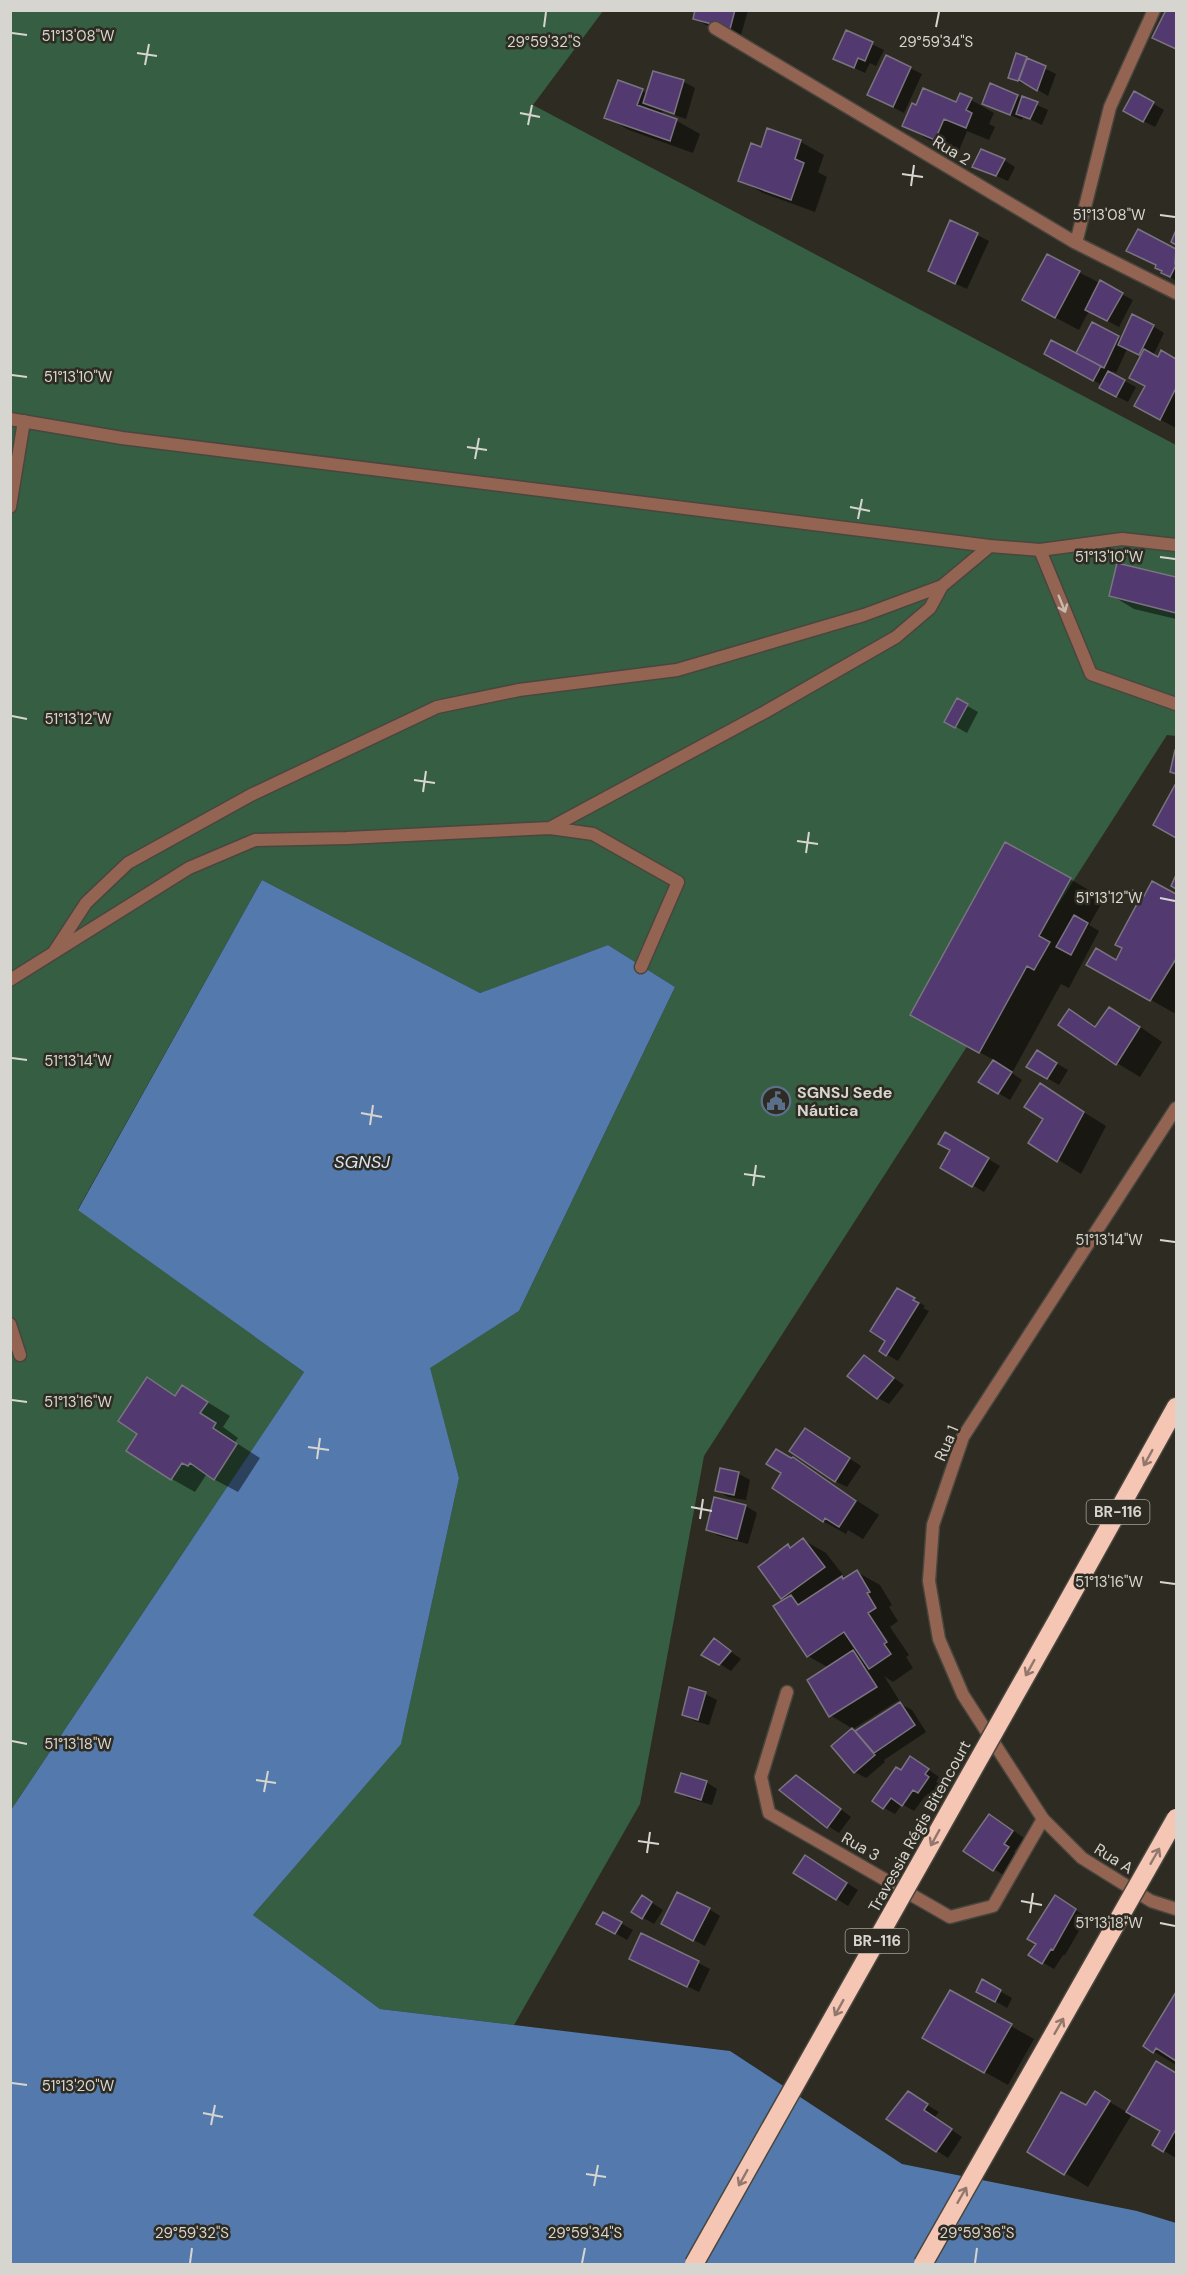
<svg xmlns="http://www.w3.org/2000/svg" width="1187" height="2275" font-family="'DM Sans',sans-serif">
	<rect width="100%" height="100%" fill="#2e2b22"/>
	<path fill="#365e43" d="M 11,11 L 603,11 L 533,105 L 1176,445 L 1176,736 L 1167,735 L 704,1456 L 640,1804 L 514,2025 L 380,2009 L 253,1915 L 401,1743 L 459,1478 L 429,1368 L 519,1311 L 675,987 L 608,945 L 480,993 L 262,880 L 78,1209 L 304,1372 L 11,1810 Z"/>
	<path fill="#547aad" d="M 262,880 L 480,993 L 608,945 L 675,987 L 519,1311 L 430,1368 L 459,1478 L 401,1744 L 253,1915 L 380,2009 L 730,2051 L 902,2164 L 1137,2211 L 1176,2223 L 1176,2264 L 11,2264 L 11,1810 L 304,1372 L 78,1210 Z"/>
	<path fill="#0007" d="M 697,10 L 748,10 L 741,35 L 706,25 L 694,18 Z
		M 1167,10 L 1176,10 L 1176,50 L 1155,37 Z
		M 847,32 L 884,50 L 876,66 L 870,63 L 865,73 L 835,59 Z
		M 1017,55 L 1056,74 L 1048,96 L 1030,85 L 1021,83 L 1009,77 Z
		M 910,68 L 922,74 L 904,113 L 869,95 Z
		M 654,72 L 684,82 L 695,88 L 686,119 L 663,111 L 661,115 L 677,121 L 700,134 L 693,153 L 629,130 L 606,117 L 619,82 L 647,93 Z
		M 1135,93 L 1164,110 L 1155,127 L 1136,117 Z
		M 1017,96 L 1048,110 L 1042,125 L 1023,116 L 1022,120 L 984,104 Z
		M 971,100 L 994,113 L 989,124 L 995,127 L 989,140 L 967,131 L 958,153 L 927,139 L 904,125 L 916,107 L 956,104 Z
		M 768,130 L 801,142 L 824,155 L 818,172 L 827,177 L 815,212 L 763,193 L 740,180 L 762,149 Z
		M 1004,160 L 1015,167 L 1008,181 L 974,166 Z
		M 951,222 L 989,241 L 967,289 L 941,277 Z
		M 1138,231 L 1176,251 L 1176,281 L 1163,272 L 1157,265 Z
		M 1047,256 L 1133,300 L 1119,327 L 1089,311 L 1079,330 L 1047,313 Z
		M 1093,324 L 1122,340 L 1153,326 L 1164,333 L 1153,356 L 1158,359 L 1161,352 L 1176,360 L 1176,428 L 1159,419 L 1146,387 L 1131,378 L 1142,356 L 1127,349 L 1116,373 L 1113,371 L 1111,374 L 1136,387 L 1128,402 L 1112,394 L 1102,385 L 1057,360 L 1076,355 Z
		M 1118,565 L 1176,579 L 1176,619 L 1134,609 L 1111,595 Z
		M 957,700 L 978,712 L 967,733 L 946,721 Z
		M 1176,787 L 1176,837 L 1155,825 Z
		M 1070,879 L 1104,899 L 1089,925 L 1099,931 L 1069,988 L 1061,984 L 1012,1073 L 1022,1080 L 1010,1100 L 980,1082 L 994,1060 L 946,1034 Z
		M 1153,883 L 1176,896 L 1176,1009 L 1174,1013 L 1088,964 L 1117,962 Z
		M 1070,1011 L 1097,1027 L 1133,1022 L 1162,1042 L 1140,1077 L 1117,1063 Z
		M 1037,1052 L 1068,1070 L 1059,1085 L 1028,1067 Z
		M 1040,1085 L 1106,1126 L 1081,1174 L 1030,1142 L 1045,1119 Z
		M 946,1134 L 1000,1166 L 984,1192 L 942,1167 L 952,1150 Z
		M 897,1290 L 925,1306 L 923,1308 L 929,1311 L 898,1361 L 881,1351 L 887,1340 Z
		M 864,1357 L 904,1385 L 889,1404 L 878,1398 Z
		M 147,1379 L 176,1397 L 183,1387 L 230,1416 L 223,1427 L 238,1438 L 235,1442 L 260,1458 L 238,1492 L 206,1475 L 195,1492 L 172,1479 L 139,1433 Z
		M 817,1437 L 861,1466 L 847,1487 L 835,1481 Z
		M 793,1459 L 879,1515 L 863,1539 L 848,1530 L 846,1534 L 823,1521 Z
		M 721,1470 L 739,1474 L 750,1480 L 746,1500 L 728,1497 L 717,1490 Z
		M 746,1506 L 757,1513 L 748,1544 L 719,1536 L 708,1530 Z
		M 803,1540 L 826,1553 L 846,1579 L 857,1572 L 880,1585 L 892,1605 L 889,1607 L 898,1621 L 890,1627 L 909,1655 L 906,1657 L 913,1668 L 893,1682 L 884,1676 L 899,1700 L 853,1729 L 830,1715 L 829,1668 L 808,1656 L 785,1600 L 782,1598 L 788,1546 L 792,1548 Z
		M 714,1640 L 741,1659 L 731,1671 L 704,1654 Z
		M 705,1694 L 717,1700 L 709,1725 L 695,1721 L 684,1715 Z
		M 900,1704 L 912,1710 L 926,1732 L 884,1760 L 885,1762 L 866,1778 L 855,1772 L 852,1730 L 857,1732 Z
		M 922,1765 L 939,1777 L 936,1782 L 940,1784 L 930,1799 L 925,1796 L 914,1811 L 902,1804 L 895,1814 L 884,1808 L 901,1772 Z
		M 706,1782 L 717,1789 L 712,1805 L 688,1798 L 677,1791 Z
		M 808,1784 L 851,1817 L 839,1833 L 828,1826 Z
		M 1001,1822 L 1024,1838 L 1014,1852 L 1020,1855 L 1005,1876 L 966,1851 Z
		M 816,1863 L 858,1890 L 848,1906 L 795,1872 Z
		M 643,1897 L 663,1910 L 654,1924 L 633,1912 Z
		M 1066,1904 L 1087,1917 L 1065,1955 L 1063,1955 L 1054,1969 L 1030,1955 Z
		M 709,1909 L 720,1916 L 705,1946 L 675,1930 Z
		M 604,1914 L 633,1930 L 627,1940 L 598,1923 Z
		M 642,1935 L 710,1969 L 699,1992 L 642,1965 Z
		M 983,1982 L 1012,1998 L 1007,2008 L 978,1991 Z
		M 950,1992 L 1034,2039 L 1008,2085 L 924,2038 Z
		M 1176,1994 L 1176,2065 L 1145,2046 Z
		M 1156,2063 L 1176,2075 L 1176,2158 L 1154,2145 L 1162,2131 L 1132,2114 L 1088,2187 L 1065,2173 L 1087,2107 L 1095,2093 L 1128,2113 Z
		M 919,2100 L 939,2112 L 934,2118 L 962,2137 L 948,2158 L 888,2119 Z"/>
	<path fill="#523a70" stroke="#79747f" stroke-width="1.5" d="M 695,10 L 735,10 L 730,29 L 693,19 Z
		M 1166,10 L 1176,10 L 1176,49 L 1152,38 Z
		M 846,30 L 873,42 L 865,61 L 858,58 L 854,68 L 833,59 Z
		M 1016,53 L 1027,57 L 1018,81 L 1008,78 Z
		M 886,55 L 911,67 L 893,107 L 867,95 Z
		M 1027,58 L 1046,66 L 1037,91 L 1019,80 Z
		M 653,71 L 684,80 L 674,114 L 643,103 Z
		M 618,80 L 643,89 L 637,105 L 677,119 L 670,141 L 604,118 Z
		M 990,83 L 1018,95 L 1010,115 L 982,104 Z
		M 923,88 L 956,102 L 960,93 L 972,98 L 966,110 L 972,113 L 966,128 L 944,119 L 935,140 L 902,126 L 912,103 L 916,105 Z
		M 1134,91 L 1154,102 L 1143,122 L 1123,111 Z
		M 1022,96 L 1038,102 L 1030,119 L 1016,114 Z
		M 767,128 L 801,140 L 795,159 L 804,163 L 791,200 L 738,181 L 751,143 L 761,147 Z
		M 981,149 L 1005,159 L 996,176 L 972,167 Z
		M 950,220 L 978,233 L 955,284 L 928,271 Z
		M 1138,229 L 1176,249 L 1175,264 L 1176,265 L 1170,277 L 1161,273 L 1162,271 L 1155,268 L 1156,265 L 1126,251 Z
		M 1176,230 L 1176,245 L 1171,242 Z
		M 1047,254 L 1080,271 L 1055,318 L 1022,300 Z
		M 1100,280 L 1123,293 L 1107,321 L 1085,310 Z
		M 1132,314 L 1154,325 L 1139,355 L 1118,345 Z
		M 1092,322 L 1119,336 L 1104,368 L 1076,353 Z
		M 1051,340 L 1101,366 L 1093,381 L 1044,354 Z
		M 1144,349 L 1158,357 L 1161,350 L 1176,359 L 1176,388 L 1160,420 L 1134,406 L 1145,386 L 1129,378 Z
		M 1108,371 L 1125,380 L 1116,397 L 1099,388 Z
		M 1117,563 L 1176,577 L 1176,613 L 1109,596 Z
		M 957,698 L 968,704 L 955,728 L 944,722 Z
		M 1175,750 L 1176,750 L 1176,774 L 1170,772 Z
		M 1176,783 L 1176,838 L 1153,825 Z
		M 1005,842 L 1071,878 L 1039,936 L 1050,942 L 1034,970 L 1027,966 L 979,1053 L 910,1015 Z
		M 1176,875 L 1176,889 L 1171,886 Z
		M 1152,881 L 1176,894 L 1176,959 L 1150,1001 L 1086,965 L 1096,948 L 1116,960 L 1122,948 L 1115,945 L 1138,902 L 1129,897 L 1133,890 L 1144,896 Z
		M 1074,915 L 1088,923 L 1071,955 L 1056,947 Z
		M 1109,1007 L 1140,1027 L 1116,1065 L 1058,1025 L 1069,1009 L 1095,1027 Z
		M 1037,1050 L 1057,1063 L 1047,1079 L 1026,1067 Z
		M 993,1060 L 1012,1072 L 998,1094 L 978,1082 Z
		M 1040,1083 L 1084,1112 L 1057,1162 L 1028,1143 L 1043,1119 L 1024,1107 Z
		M 945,1132 L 989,1158 L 972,1187 L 940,1168 L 950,1150 L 938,1144 Z
		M 897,1288 L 915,1298 L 913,1300 L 919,1303 L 886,1356 L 879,1351 L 885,1341 L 870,1331 Z
		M 864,1355 L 894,1378 L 877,1399 L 847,1376 Z
		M 147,1377 L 175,1396 L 182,1385 L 208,1402 L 200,1413 L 216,1423 L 213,1428 L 237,1444 L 214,1480 L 190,1463 L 188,1466 L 182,1463 L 171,1480 L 126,1451 L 137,1434 L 118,1421 Z
		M 805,1428 L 850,1458 L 835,1482 L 789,1451 Z
		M 776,1449 L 791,1458 L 793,1457 L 856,1501 L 839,1527 L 825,1518 L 823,1522 L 772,1488 L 781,1473 L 766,1464 Z
		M 720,1468 L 739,1472 L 734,1495 L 715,1491 Z
		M 714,1497 L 746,1505 L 737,1539 L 706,1530 Z
		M 803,1538 L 825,1567 L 781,1599 L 758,1567 L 788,1544 L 790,1548 Z
		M 857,1570 L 870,1592 L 867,1593 L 876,1608 L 868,1613 L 887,1642 L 884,1644 L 891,1654 L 869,1669 L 844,1632 L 807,1657 L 773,1606 L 791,1595 L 798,1605 L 842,1576 L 843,1579 Z
		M 714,1638 L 731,1651 L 719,1665 L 701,1655 Z
		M 853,1650 L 877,1687 L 829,1717 L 807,1680 Z
		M 689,1687 L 706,1692 L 698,1720 L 682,1715 Z
		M 900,1702 L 915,1725 L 874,1753 L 855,1731 Z
		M 852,1728 L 875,1755 L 854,1773 L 831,1746 Z
		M 910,1756 L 929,1769 L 925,1774 L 929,1777 L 918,1793 L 913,1790 L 902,1806 L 891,1798 L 883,1809 L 872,1801 L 896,1767 L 901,1770 Z
		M 681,1773 L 707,1781 L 701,1800 L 675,1792 Z
		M 796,1775 L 841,1809 L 827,1828 L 779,1790 Z
		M 989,1814 L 1013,1831 L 1004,1844 L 1009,1847 L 993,1871 L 963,1851 Z
		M 805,1855 L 847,1883 L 836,1900 L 793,1873 Z
		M 677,1892 L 710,1908 L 693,1941 L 661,1924 Z
		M 642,1895 L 652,1902 L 642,1919 L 631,1912 Z
		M 1055,1895 L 1076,1909 L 1053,1950 L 1051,1949 L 1042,1964 L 1028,1955 L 1036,1944 L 1027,1939 Z
		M 603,1912 L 622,1922 L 615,1934 L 596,1924 Z
		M 641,1933 L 699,1961 L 687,1987 L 629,1959 Z
		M 982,1979 L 1001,1990 L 995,2002 L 976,1992 Z
		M 950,1990 L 1012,2024 L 984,2073 L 922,2038 Z
		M 1176,1992 L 1176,2061 L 1156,2048 L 1153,2053 L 1143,2046 Z
		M 1156,2061 L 1176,2073 L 1176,2129 L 1163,2152 L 1152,2145 L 1160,2131 L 1126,2112 Z
		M 908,2091 L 928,2104 L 924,2110 L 952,2129 L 936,2152 L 886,2119 Z
		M 1095,2091 L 1110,2101 L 1064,2175 L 1027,2152 L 1061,2092 L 1086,2105 Z"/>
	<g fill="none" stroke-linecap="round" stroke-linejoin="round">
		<g stroke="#49463e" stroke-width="15">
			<path id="service" d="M 715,28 L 1076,243 L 1176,293
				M 1076,243 L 1110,107 L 1154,10
				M 10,419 L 122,438 L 990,546 L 1040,550 L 1122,539 L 1176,545
				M 10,507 L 24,421
				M 1040,550 L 1091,674 L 1176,704
				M 550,828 L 765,712 L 896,637 L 930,608 L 942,586
				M 54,952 L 86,903 L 128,863 L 251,795 L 437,707 L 519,690 L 677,670 L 864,615 L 942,586 L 990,546
				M 10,980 L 189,868 L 255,840 L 347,838 L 550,828 L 593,834 L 678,882 L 641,967
				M 10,1324 L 20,1355
				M 787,1692 L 761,1777 L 769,1813 L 950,1917 L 993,1906 L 1043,1819"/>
		</g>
		<g stroke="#49463e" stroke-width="15">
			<path id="tertiary" d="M 1176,1108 L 963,1437 L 933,1525 L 929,1581 L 939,1639 L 963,1695 L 1043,1819 L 1082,1858 L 1151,1901 L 1176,1909"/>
		</g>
		<g stroke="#49463e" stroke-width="21">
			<path id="motorway" d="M 1059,1617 L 1176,1407"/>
		</g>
		<use href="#service" stroke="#946453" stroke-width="12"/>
		<use href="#tertiary" stroke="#946453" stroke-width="12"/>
		<use href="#motorway" stroke="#f6c6b5" stroke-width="18"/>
		<g stroke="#49463e" stroke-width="21" stroke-linecap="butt">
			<path id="motorway-bridge" d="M 694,2264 L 1059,1617
				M 923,2264 L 1176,1818"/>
		</g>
		<use href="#motorway-bridge" stroke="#f6c6b5" stroke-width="18"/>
	</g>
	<defs><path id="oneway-shaft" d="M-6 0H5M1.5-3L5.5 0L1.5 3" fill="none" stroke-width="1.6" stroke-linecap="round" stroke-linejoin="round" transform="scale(1.5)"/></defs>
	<use stroke="#c6b9b0" href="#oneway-shaft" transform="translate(1062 604) rotate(68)"/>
	<g stroke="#92786c">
		<use href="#oneway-shaft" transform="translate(1148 1458) rotate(119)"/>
		<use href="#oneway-shaft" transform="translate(1030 1668) rotate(119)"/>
		<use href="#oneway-shaft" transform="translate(935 1838) rotate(119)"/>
		<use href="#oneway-shaft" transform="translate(1155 1856) rotate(-60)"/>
		<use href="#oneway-shaft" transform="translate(839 2008) rotate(119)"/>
		<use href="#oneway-shaft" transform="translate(1059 2026) rotate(-60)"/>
		<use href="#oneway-shaft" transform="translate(743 2178) rotate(119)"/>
		<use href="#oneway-shaft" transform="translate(962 2195) rotate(-60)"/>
	</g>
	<path fill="none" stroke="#d7d5cf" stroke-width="2" d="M 544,27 L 546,12M 936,27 L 939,12M 12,33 L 27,35M 137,53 L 157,56M 145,65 L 149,44M 520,113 L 540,117M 528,125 L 532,105M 902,174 L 923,177M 911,186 L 914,165M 1160,215 L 1175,217M 12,375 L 27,377M 467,447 L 487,450M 475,459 L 479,438M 850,507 L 870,511M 858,519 L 862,499M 1160,557 L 1175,559M 12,716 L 27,719M 414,780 L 435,783M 423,792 L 426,771M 797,841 L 818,844M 806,853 L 809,832M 1160,898 L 1175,901M 12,1058 L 27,1060M 361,1113 L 382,1117M 370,1125 L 373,1105M 744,1174 L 765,1177M 753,1186 L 756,1165M 1160,1240 L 1175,1242M 12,1400 L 27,1402M 308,1447 L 329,1450M 317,1459 L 320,1438M 691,1507 L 712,1511M 700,1519 L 703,1499M 1160,1582 L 1175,1584M 12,1741 L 27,1744M 256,1780 L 276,1783M 264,1792 L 268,1771M 638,1841 L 659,1844M 647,1853 L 650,1832M 1021,1901 L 1042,1905M 1030,1913 L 1033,1893M 1160,1923 L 1175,1926M 12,2083 L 27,2085M 203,2113 L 223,2117M 211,2125 L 215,2105M 586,2174 L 606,2177M 594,2186 L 598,2165M 190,2263 L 192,2248M 582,2263 L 585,2248M 975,2263 L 977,2248"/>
	<defs>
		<g id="civic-ring" transform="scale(1.5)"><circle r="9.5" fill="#2e2b22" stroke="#5c6f8a" stroke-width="1.5"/><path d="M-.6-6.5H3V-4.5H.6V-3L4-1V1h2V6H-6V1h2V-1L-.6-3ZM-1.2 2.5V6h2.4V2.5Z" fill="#5c6f8a"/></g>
	</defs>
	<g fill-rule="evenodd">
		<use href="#civic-ring" x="776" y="1101"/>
	</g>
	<g text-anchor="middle" stroke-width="5" stroke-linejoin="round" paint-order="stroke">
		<g fill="#2e2b22" stroke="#a4a29b" stroke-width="1.5">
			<rect x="1086.5" y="1500" width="63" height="24" rx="4.5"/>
			<rect x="845.5" y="1929" width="63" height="24" rx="4.5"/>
		</g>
		<g font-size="15" font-weight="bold" fill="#d7d5cf">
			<text x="1118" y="1517">BR-116</text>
			<text x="877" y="1946">BR-116</text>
		</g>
		<g font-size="16" fill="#d7d5cf" stroke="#2e2b22">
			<text transform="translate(952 150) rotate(31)" y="6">Rua 2</text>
			<text transform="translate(946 1443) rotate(-67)" y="6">Rua 1</text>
			<text transform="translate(919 1826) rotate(-61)" y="6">Travessia Régis Bitencourt</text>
			<text transform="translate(861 1846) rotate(30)" y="6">Rua 3</text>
			<text transform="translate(1114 1858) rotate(32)" y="6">Rua A</text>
		</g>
		<g font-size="16" font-weight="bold" fill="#d7d5cf" stroke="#2e2b22" text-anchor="start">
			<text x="797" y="1098">SGNSJ Sede<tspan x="797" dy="18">Náutica</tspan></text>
		</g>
		<g font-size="18" font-style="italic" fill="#d9e5f4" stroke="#2e2b22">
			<text x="362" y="1168">SGNSJ</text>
		</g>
	</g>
	<g font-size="15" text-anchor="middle" fill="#d7d5cf" stroke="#2e2b22" stroke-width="5" stroke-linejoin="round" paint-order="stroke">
		<text x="78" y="41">51°13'08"W</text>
		<text x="544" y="47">29°59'32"S</text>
		<text x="936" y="47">29°59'34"S</text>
		<text x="1109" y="220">51°13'08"W</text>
		<text x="78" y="382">51°13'10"W</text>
		<text x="1109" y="562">51°13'10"W</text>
		<text x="78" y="724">51°13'12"W</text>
		<text x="1109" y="903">51°13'12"W</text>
		<text x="78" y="1066">51°13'14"W</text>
		<text x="1109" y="1245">51°13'14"W</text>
		<text x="78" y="1407">51°13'16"W</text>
		<text x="1109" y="1587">51°13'16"W</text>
		<text x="78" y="1749">51°13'18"W</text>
		<text x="1109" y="1928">51°13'18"W</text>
		<text x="78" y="2091">51°13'20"W</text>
		<text x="192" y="2238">29°59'32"S</text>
		<text x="585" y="2238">29°59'34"S</text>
		<text x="977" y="2238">29°59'36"S</text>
	</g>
	<rect width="1187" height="2275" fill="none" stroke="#d7d5cf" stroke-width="24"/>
</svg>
